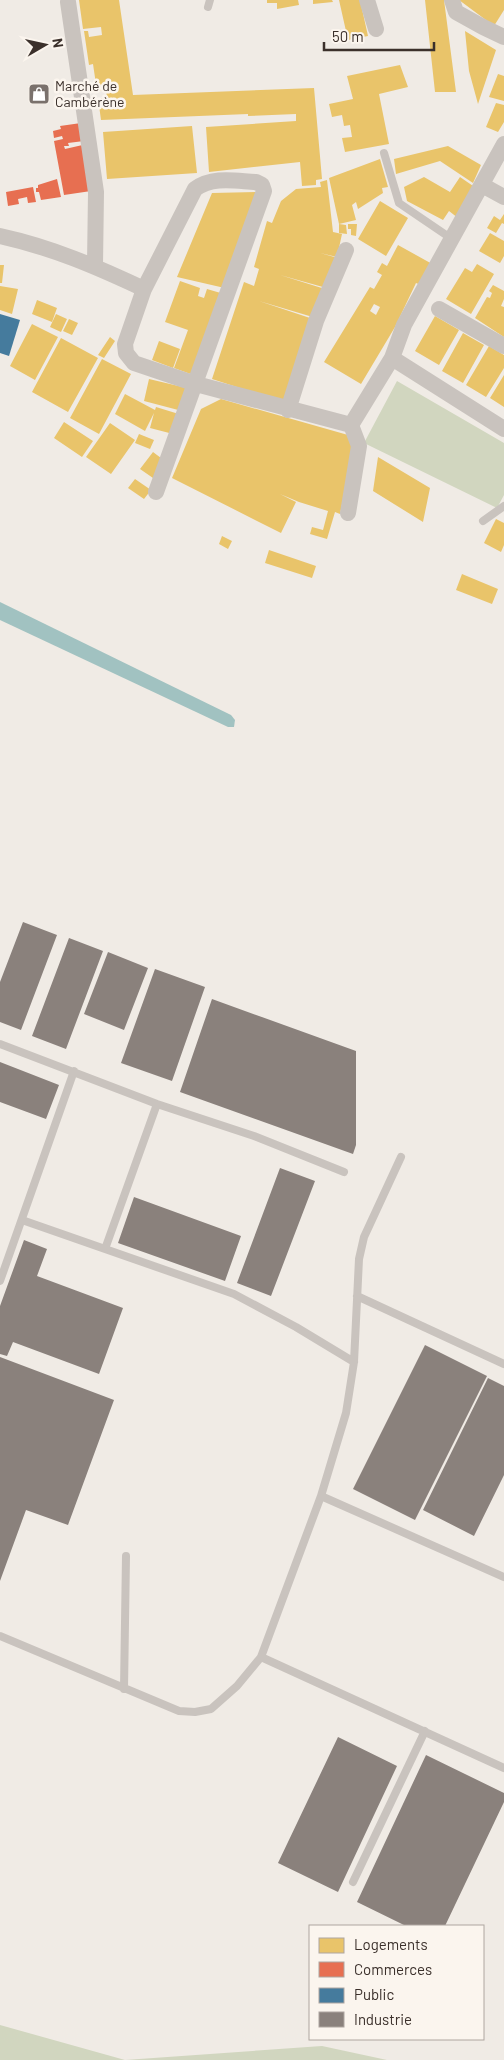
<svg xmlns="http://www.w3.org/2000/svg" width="504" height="2060" font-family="Barlow,sans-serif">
	<rect width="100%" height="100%" fill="#f0ebe5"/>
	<path fill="#d1d6bf" d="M 397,381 L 504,443 L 504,495 L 497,508 L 364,443 Z
		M 0,2025 L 125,2060 L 322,2046 L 387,2060 L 0,2060 Z"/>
	<path fill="#a1c2c1" d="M 0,602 L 231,715 L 235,720 L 234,727 L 228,727 L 0,620 Z"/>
	<path fill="#e9c46a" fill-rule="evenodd" d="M 79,0 L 119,0 L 133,95 L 314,88 L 322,179 L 316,180 L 316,185 L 302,186 L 300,162 L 209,172 L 206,127 L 296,121 L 296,114 L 248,116 L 248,114 L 101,120 L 98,98 L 107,98 L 106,90 L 97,91 L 93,64 L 89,65 L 84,31 L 88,31 L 89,37 L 102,35 L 101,27 L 83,29 Z
		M 267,0 L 298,0 L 299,5 L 277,9 L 277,3 L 267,3 Z
		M 313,0 L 332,0 L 333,2 L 313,4 Z
		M 339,0 L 360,0 L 368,36 L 348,40 Z
		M 425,0 L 444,0 L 456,92 L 435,92 Z
		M 459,0 L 504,0 L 504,10 L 494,26 Z
		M 465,31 L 496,50 L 478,104 L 469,71 Z
		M 400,65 L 408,87 L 379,94 L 389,144 L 345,152 L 342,138 L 352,137 L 350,125 L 344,126 L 342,115 L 332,117 L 329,104 L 353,99 L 347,76 Z
		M 498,74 L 504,76 L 504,101 L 489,97 Z
		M 496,103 L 504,105 L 504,122 L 498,132 L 486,127 Z
		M 192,126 L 197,173 L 107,179 L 103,132 Z
		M 448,146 L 481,165 L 473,183 L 440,161 L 396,174 L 394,159 Z
		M 380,159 L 388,187 L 382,188 L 383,193 L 358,209 L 356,202 L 352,205 L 356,220 L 339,224 L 329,178 Z
		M 424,177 L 450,192 L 460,177 L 476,188 L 458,218 L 449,211 L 443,220 L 407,201 L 404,187 Z
		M 327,180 L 333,232 L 342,234 L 337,257 L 320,253 L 338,258 L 330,289 L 280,275 L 325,289 L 316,318 L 259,301 L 313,319 L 286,403 L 212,379 L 244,282 L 254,286 L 259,269 L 254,267 L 267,221 L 272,223 L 281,201 L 296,189 L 321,187 L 320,182 Z
		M 261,192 L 229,289 L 177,277 L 212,193 Z
		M 380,201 L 408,218 L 386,256 L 358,239 Z
		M 504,214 L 504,224 L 502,223 L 496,233 L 487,228 L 494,216 L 500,220 Z
		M 339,224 L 346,225 L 347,234 L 339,233 Z
		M 348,224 L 357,224 L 356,236 L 351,235 L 351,229 L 348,229 Z
		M 490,233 L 504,241 L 504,256 L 500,263 L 479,251 Z
		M 398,245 L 434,265 L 423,286 L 416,283 L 395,327 L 361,384 L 324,362 L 370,287 L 374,289 L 382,275 L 377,272 L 382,263 L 387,266 ZM 374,304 L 380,307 L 376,315 L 370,311 Z
		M 477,264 L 494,274 L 471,314 L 446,299 L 465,268 L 472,272 Z
		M 0,265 L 4,265 L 2,283 L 0,283 Z
		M 180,281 L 200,288 L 198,296 L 204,298 L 207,289 L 224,294 L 196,376 L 174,368 L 188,330 L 165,322 Z
		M 493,285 L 504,291 L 504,299 L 501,306 L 504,307 L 504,337 L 475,318 L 487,297 L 490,298 L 492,293 L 489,291 Z
		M 0,286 L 18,289 L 12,314 L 0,310 Z
		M 37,300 L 57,308 L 52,322 L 32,314 Z
		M 56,314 L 67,319 L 61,332 L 50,327 Z
		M 435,316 L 459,330 L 439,365 L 415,351 Z
		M 69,319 L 78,323 L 72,335 L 63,331 Z
		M 32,324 L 58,337 L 35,380 L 10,366 Z
		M 463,333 L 484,345 L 463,383 L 442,371 Z
		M 110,337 L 115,341 L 104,358 L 98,355 Z
		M 61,338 L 98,358 L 68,412 L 32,392 Z
		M 159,341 L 180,349 L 173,368 L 152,360 Z
		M 489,346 L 504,355 L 504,368 L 486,397 L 466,385 Z
		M 102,359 L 131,374 L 99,434 L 70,418 Z
		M 504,375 L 504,407 L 490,398 Z
		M 149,379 L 187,388 L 182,411 L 144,401 Z
		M 125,394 L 155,410 L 156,407 L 182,415 L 177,435 L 150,428 L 154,413 L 145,431 L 115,414 Z
		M 221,399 L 348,435 L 354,447 L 340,514 L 335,512 L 327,539 L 310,534 L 312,527 L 323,530 L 328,511 L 299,502 L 280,494 L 296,502 L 281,533 L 172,478 L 201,409 Z
		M 64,422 L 93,441 L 82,457 L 54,438 Z
		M 110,423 L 135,440 L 111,474 L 86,457 Z
		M 139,434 L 154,440 L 150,449 L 135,443 Z
		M 153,452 L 165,461 L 153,478 L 140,469 Z
		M 378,457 L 430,488 L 423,522 L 373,491 Z
		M 135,479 L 151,490 L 144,499 L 128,488 Z
		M 496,519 L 504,523 L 504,545 L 501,552 L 484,543 Z
		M 222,536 L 232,541 L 228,549 L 219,544 Z
		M 269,550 L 316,566 L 312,578 L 265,563 Z
		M 462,574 L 498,589 L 492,604 L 456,590 Z"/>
	<path fill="#e76f51" d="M 81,123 L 84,141 L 68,143 L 69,146 L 64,146 L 65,149 L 87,144 L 91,191 L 64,195 L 54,141 L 63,139 L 62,136 L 54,138 L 53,131 L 61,129 L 60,126 Z
		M 57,179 L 61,197 L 41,200 L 39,192 L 36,192 L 36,188 L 38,188 L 38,185 Z
		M 33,187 L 36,202 L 28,203 L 27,197 L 18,199 L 19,204 L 8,206 L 6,192 Z"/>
	<path fill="#457b9d" d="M 0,314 L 20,320 L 9,356 L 0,353 Z"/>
	<path fill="#8a817c" d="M 23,922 L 57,935 L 21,1030 L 0,1022 L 0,982 Z
		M 69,938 L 103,951 L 66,1049 L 32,1036 Z
		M 108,952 L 148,968 L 124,1030 L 84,1014 Z
		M 155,969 L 205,987 L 172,1081 L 121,1063 Z
		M 212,999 L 356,1051 L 356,1145 L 353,1154 L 180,1092 Z
		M 0,1062 L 59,1085 L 46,1119 L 0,1102 Z
		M 280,1168 L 315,1181 L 271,1296 L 237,1283 Z
		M 134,1197 L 241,1236 L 225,1281 L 118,1243 Z
		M 24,1240 L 47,1249 L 37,1276 L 123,1308 L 99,1374 L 13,1342 L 7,1356 L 0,1354 L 0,1306 Z
		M 425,1345 L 487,1376 L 415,1520 L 353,1489 Z
		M 0,1357 L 114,1400 L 68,1525 L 26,1510 L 0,1581 Z
		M 488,1378 L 504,1386 L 504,1475 L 474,1536 L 423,1510 Z
		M 338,1737 L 397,1766 L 338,1892 L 278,1863 Z
		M 426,1755 L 504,1793 L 504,1802 L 445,1926 L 406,1926 L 357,1902 Z"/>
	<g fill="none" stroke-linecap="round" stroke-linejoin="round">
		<path stroke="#c9c3be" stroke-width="8" d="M 208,7 L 210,0
			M 384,153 L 399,203 L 452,239
			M 483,521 L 504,506
			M 0,1044 L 157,1104 L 254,1136 L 344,1172
			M 22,1220 L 234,1294 L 296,1327 L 354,1362
			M 105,1249 L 157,1104
			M 0,1281 L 74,1071
			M 357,1296 L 504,1364
			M 321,1496 L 504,1577
			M 0,1636 L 179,1711 L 195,1712 L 211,1709 L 237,1686 L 261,1657 L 321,1496 L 346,1413 L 354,1362 L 359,1259 L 364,1237 L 401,1157
			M 261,1657 L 504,1768
			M 124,1689 L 126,1556
			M 353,1882 L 425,1731"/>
		<path stroke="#c9c3be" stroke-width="16" d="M 367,0 L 376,29
			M 452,0 L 456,12 L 483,27 L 504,37
			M 68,2 L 96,192 L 95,265
			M 482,185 L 504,197
			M 0,236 C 51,247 97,267 144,289
			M 439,309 L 504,346
			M 392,358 L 504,429
			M 288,410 L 316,321 L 346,250
			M 351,425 L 392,358 L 404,325 L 504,144
			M 156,492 L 264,191 L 262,185 L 256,182 C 235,181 213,176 195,189 L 144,289 L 125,344 L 126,353 L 134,363 L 196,384 L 351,425 L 359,446 L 348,513"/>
	</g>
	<defs>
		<g id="shop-square" transform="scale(1.125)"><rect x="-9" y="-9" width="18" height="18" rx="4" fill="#7a716c" stroke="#fbf5ee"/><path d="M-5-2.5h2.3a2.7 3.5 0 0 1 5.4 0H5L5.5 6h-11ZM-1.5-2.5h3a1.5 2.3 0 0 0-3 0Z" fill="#fff"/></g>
	</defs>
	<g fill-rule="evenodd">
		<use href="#shop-square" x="39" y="94"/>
	</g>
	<g text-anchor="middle" stroke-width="5" stroke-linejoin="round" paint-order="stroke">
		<g font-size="14" fill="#3b302b" stroke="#fbf5ee" text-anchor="start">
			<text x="55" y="91">Marché de<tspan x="55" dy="16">Cambérène</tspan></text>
		</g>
	</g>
	<rect x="309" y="1925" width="175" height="115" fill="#fbf5ee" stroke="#aea6a0"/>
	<rect x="319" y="1938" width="25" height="15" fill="#e9c46a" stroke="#aea6a0"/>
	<text x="354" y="1950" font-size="15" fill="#3b302b">Logements</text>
	<rect x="319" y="1962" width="25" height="15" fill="#e76f51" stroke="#aea6a0"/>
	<text x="354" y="1975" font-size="15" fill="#3b302b">Commerces</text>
	<rect x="319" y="1988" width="25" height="15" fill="#457b9d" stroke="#aea6a0"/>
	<text x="354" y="2000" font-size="15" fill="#3b302b">Public</text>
	<rect x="319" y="2012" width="25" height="15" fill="#8a817c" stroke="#aea6a0"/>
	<text x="354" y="2025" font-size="15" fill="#3b302b">Industrie</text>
	<g transform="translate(45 45) rotate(81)" stroke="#fbf5ee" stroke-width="4" paint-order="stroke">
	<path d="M0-4L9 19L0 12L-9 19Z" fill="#3b302b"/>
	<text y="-8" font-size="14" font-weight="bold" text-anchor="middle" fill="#3b302b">N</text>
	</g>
	<path d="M324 42v8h110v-8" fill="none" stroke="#3b302b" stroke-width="2.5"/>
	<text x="332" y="42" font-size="15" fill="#3b302b" stroke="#fbf5ee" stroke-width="4" paint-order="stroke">50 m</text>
</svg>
